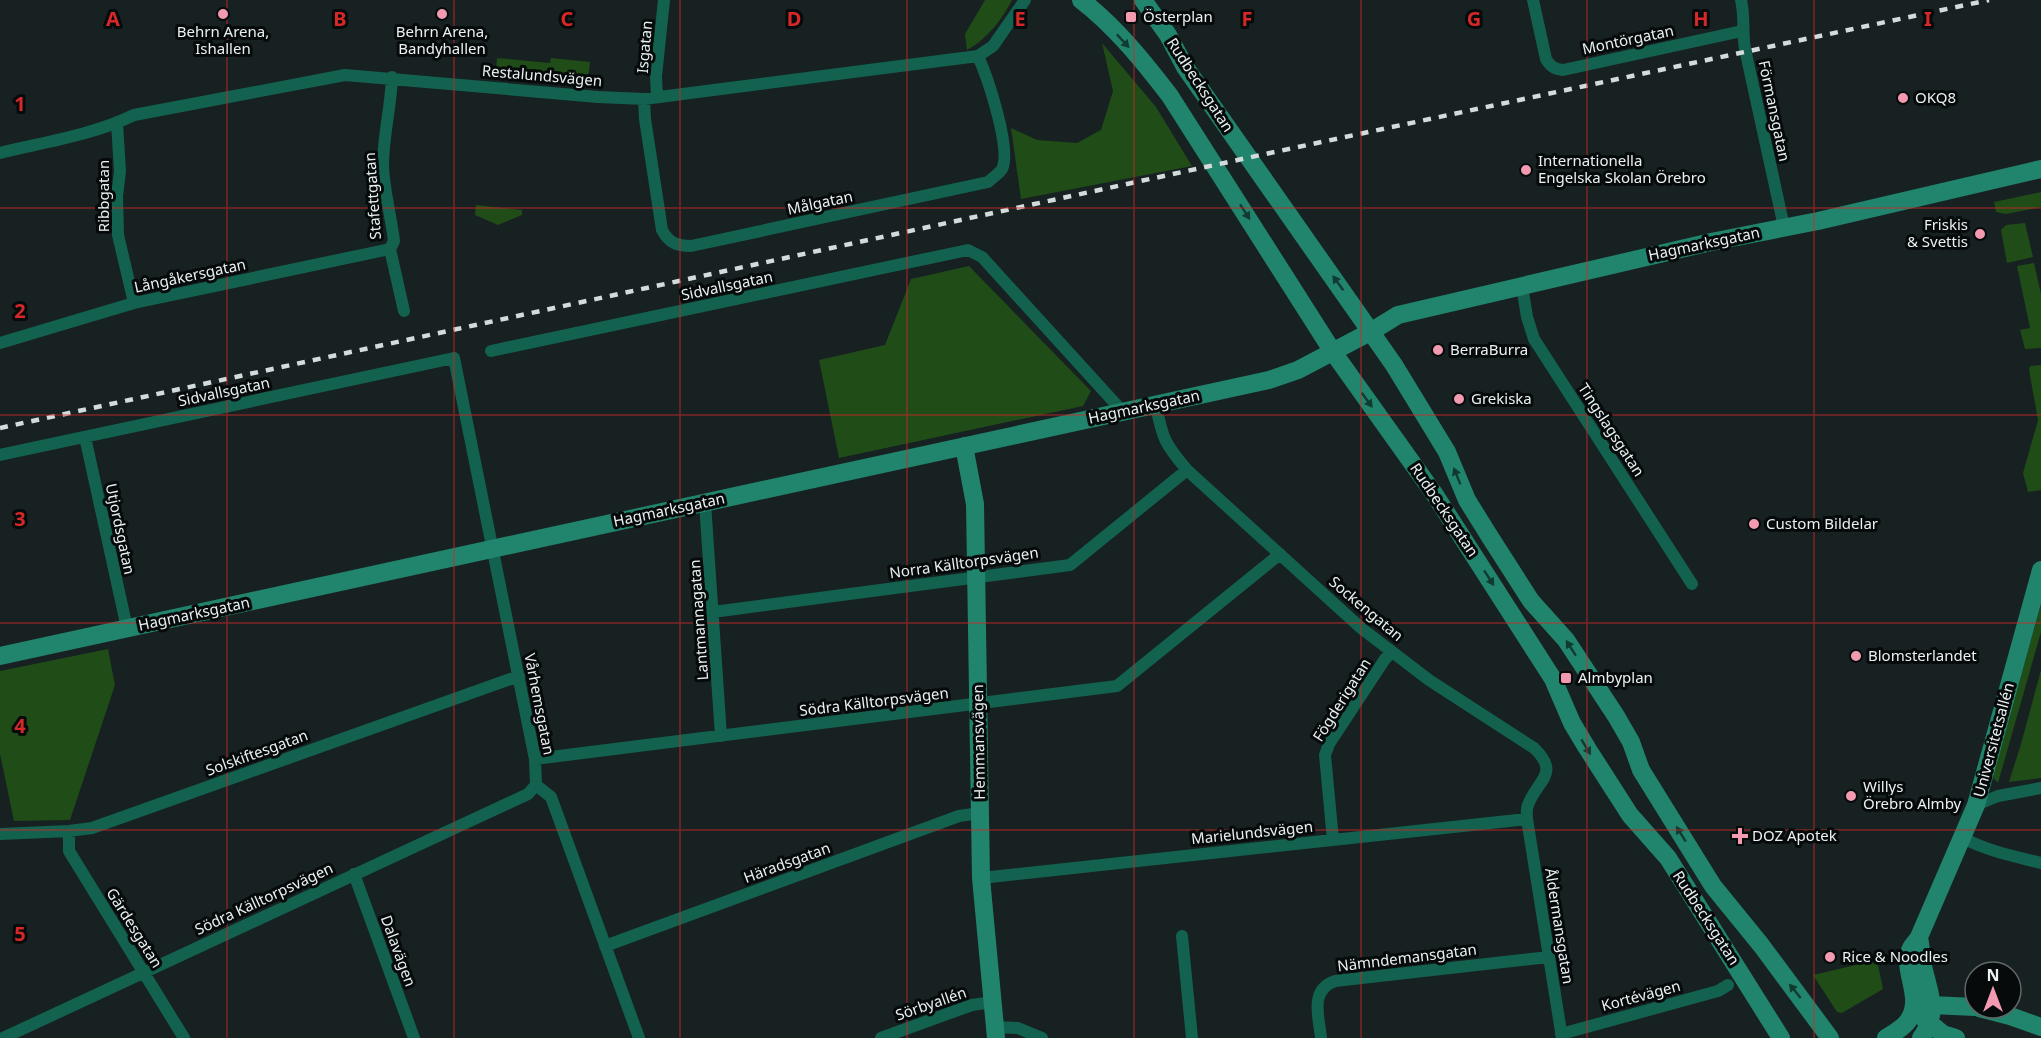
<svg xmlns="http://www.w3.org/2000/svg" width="2041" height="1038" font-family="'Noto Sans',sans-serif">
	<rect width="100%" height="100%" fill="#172122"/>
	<path fill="#204c17" d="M 985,0 L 1012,0 C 1002,20 986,40 967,50 L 965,34 Z
		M 1102,43 L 1156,107 L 1192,166 L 1021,199 L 1011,128 L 1037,140 L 1077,143 L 1101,130 L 1113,91 Z
		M 497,58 L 550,63 L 551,58 L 590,62 L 588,80 L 496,70 Z
		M 2041,192 L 2041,207 L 2006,214 L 1996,212 L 1994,202 Z
		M 476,205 L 522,210 L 522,215 L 498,225 L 475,215 Z
		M 2025,223 L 2033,257 L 2007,263 L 2001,230 L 2006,225 Z
		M 2034,263 L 2041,294 L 2041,348 L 2025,349 L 2020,330 L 2030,328 L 2017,266 Z
		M 969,266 L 1091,391 L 1083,406 L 839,458 L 819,360 L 885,345 L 911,279 Z
		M 2041,365 L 2041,490 L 2028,492 L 2023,473 L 2038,420 L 2029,370 L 2030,366 Z
		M 2041,605 L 2041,632 L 1998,783 L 1994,779 L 1993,773 Z
		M 108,649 L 115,685 L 70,820 L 14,821 L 0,754 L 0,671 Z
		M 2041,670 L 2041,778 L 2009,782 L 2021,744 Z
		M 1877,960 L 1883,989 L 1842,1013 L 1837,1012 L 1813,975 Z"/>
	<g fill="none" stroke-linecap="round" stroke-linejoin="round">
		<path stroke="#12624f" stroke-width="12" d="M 1533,0 L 1546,59 C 1550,66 1554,69 1563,70 L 1742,31
			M 1741,0 C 1745,17 1742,32 1745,49 L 1784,227
			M 392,77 C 391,107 383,136 383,166 C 384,191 391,216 394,241 L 390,249 L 404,311
			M 657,97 L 656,76 L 664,0
			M 644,99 L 645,119 L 662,230 C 669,243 677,246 691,246 L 988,182 C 992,178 999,174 1002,169 C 1012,149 987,76 978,56
			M 117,123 L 120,171 L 117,196 L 118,235 L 134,303
			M 0,153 C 45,142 93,135 134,115 L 345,75 L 598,97 L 644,99 L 978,56 L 993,46 L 1025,0
			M 1522,286 L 1527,317 L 1534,339 L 1692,584
			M 0,343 L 134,303 L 390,249
			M 491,351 L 968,250 L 982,257 L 1123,412
			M 1156,405 C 1162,438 1165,444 1187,470 L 1361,628 L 1429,680 L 1534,748 C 1561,774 1537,780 1528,805 C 1526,809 1527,815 1527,819 L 1562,1038
			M 85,437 L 127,628
			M 0,455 L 454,358 L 535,759 L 536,785
			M 705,503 L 721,736
			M 713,612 L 1070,565 L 1187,470
			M 535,759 L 1117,686 L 1280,554
			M 536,785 L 551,797 L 639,1038
			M 1976,805 L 1998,796 L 2041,788
			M 69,831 L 69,851 L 184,1038
			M 0,834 L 69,831 L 92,828 L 519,676
			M 1961,837 C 1987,851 2013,856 2041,863
			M 1333,840 L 1325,755 L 1329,744 L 1385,659 L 1392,652
			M 354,874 L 414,1038
			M 981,878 L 1527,819
			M 1182,936 L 1192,1038
			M 605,946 L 959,816 L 980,813
			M 995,1027 L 1018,1028 L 1042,1038
			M 1561,1034 L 1718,991 L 1728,985
			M 3,1038 L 528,794 L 536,785
			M 881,1038 L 972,1005 L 992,1002
			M 1321,1038 C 1319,1017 1309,990 1335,981 L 1549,957"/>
		<path stroke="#21846c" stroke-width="18" d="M 1081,0 C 1115,26 1144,62 1170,96 L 1333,352 L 1435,495 L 1553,679 L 1572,723 L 1587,748 L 1630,815 L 1668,858 L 1781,1038
			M 1143,0 L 1168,35 L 1185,67 L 1394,365 L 1447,452 L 1467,500 L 1490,537 L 1531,601 L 1566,640 L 1616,716 L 1631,742 L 1641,770 L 1713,886 L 1761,945 L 1830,1038
			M 964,446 L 975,504 L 981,878 L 996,1038
			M 0,656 L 1269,380 L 1298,370 L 1372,331 L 1398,315 L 1711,242 L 1818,221 L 2041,169
			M 1919,937 C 1921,947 1921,957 1923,966 C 1929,994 1940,1011 1921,1038
			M 1920,1008 L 1932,1005 L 1975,1007
			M 1979,1008 L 2010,1016 L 2041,1027
			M 1922,1017 L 1943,1034 L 1956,1038
			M 1886,1038 C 1894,1033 1903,1028 1908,1021 C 1925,997 1900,970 1911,948 C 1913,944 1917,941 1919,937 L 1976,805 L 2041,570"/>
		<path stroke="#d4dbdc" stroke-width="4.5" stroke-dasharray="8 8" stroke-linecap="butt" d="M 0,428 L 1270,153 L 1989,0"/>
	</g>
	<defs><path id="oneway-solid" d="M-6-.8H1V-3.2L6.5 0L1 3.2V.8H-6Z" transform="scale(1.5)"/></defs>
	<g fill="#113b31">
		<use href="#oneway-solid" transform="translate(1123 41) rotate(47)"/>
		<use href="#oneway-solid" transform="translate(1245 212) rotate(57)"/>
		<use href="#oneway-solid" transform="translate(1338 283) rotate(-126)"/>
		<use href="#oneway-solid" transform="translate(1367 400) rotate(54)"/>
		<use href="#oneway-solid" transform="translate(1457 476) rotate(-112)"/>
		<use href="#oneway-solid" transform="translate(1489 578) rotate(57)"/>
		<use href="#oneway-solid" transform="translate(1571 648) rotate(-123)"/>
		<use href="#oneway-solid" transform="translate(1586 747) rotate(59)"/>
		<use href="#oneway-solid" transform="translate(1681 834) rotate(-122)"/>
		<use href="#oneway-solid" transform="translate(1795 991) rotate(-129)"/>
	</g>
	<path fill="none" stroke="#d62828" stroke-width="1.5" stroke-opacity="0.55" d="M 227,0 L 227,1038M 454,0 L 454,1038M 680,0 L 680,1038M 907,0 L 907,1038M 1134,0 L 1134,1038M 1361,0 L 1361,1038M 1587,0 L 1587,1038M 1814,0 L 1814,1038M 0,208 L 2041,208M 0,415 L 2041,415M 0,623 L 2041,623M 0,830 L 2041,830"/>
	<g fill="#f29ab0" stroke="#060a0a" stroke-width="2">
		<circle cx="223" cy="14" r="6"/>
		<circle cx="442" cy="14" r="6"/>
		<rect x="1125" y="11" width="12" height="12" rx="3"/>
		<circle cx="1903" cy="98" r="6"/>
		<circle cx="1526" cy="170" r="6"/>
		<circle cx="1980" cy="234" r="6"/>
		<circle cx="1438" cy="350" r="6"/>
		<circle cx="1459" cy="399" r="6"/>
		<circle cx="1754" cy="524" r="6"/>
		<circle cx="1856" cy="656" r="6"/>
		<rect x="1560" y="672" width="12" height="12" rx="3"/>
		<circle cx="1851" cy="796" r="6"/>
		<path d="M1737 827h6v6h6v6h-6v6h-6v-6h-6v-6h6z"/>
		<circle cx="1830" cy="957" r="6"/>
	</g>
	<g text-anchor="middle" stroke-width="6" stroke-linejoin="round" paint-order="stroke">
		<g font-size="15" fill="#eaf1f2" stroke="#060a0a" text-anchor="start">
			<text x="1143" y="22">Österplan</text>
			<text x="223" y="37" text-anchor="middle">Behrn Arena,<tspan x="223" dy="17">Ishallen</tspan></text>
			<text x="442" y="37" text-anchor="middle">Behrn Arena,<tspan x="442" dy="17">Bandyhallen</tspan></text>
			<text x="1915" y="103">OKQ8</text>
			<text x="1538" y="166">Internationella<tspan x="1538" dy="17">Engelska Skolan Örebro</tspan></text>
			<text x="1968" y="230" text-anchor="end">Friskis<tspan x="1968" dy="17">&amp; Svettis</tspan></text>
			<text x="1450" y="355">BerraBurra</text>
			<text x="1471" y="404">Grekiska</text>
			<text x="1766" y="529">Custom Bildelar</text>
			<text x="1868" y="661">Blomsterlandet</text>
			<text x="1578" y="683">Almbyplan</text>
			<text x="1863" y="792">Willys<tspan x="1863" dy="17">Örebro Almby</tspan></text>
			<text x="1752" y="841">DOZ Apotek</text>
			<text x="1842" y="962">Rice &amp; Noodles</text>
		</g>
		<g font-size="15" fill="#eaf1f2" stroke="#060a0a">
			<text transform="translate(1628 40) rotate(-12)" y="5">Montörgatan</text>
			<text transform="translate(645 47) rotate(-85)" y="5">Isgatan</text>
			<text transform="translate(542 76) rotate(5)" y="5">Restalundsvägen</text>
			<text transform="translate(1200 85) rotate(57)" y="5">Rudbecksgatan</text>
			<text transform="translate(1774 111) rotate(78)" y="5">Förmansgatan</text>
			<text transform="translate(104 196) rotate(-90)" y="5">Ribbgatan</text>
			<text transform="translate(373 196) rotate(-94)" y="5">Stafettgatan</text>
			<text transform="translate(820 203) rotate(-12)" y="5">Målgatan</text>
			<text transform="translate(1704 244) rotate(-12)" y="5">Hagmarksgatan</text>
			<text transform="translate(190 276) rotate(-12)" y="5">Långåkersgatan</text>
			<text transform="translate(727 286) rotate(-12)" y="5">Sidvallsgatan</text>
			<text transform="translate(224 392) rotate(-12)" y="5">Sidvallsgatan</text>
			<text transform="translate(1144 407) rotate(-12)" y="5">Hagmarksgatan</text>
			<text transform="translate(1611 430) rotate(57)" y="5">Tingslagsgatan</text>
			<text transform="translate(669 510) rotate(-12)" y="5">Hagmarksgatan</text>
			<text transform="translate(1444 510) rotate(56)" y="5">Rudbecksgatan</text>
			<text transform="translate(120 529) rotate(78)" y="5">Utjordsgatan</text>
			<text transform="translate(964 563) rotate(-8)" y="5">Norra Källtorpsvägen</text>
			<text transform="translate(1366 609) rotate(40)" y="5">Sockengatan</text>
			<text transform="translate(194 614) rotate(-12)" y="5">Hagmarksgatan</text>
			<text transform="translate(699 620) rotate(-94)" y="5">Lantmannagatan</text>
			<text transform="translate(1342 700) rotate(-58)" y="5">Fögderigatan</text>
			<text transform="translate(874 702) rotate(-7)" y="5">Södra Källtorpsvägen</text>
			<text transform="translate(539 704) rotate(79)" y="5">Vårhemsgatan</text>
			<text transform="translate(1994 740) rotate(-75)" y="5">Universitetsallén</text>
			<text transform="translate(979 742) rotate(-91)" y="5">Hemmansvägen</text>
			<text transform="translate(257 753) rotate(-20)" y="5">Solskiftesgatan</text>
			<text transform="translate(1252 833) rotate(-6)" y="5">Marielundsvägen</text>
			<text transform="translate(787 863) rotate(-20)" y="5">Häradsgatan</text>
			<text transform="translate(264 899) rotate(-25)" y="5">Södra Källtorpsvägen</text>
			<text transform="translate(1706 918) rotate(57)" y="5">Rudbecksgatan</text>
			<text transform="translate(1559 926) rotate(81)" y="5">Åldermansgatan</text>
			<text transform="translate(134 928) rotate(58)" y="5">Gärdesgatan</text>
			<text transform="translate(398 951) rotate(70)" y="5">Dalavägen</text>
			<text transform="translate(1407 958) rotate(-7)" y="5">Nämndemansgatan</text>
			<text transform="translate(1641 996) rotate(-15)" y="5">Kortévägen</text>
			<text transform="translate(931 1004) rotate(-19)" y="5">Sörbyallén</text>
		</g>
	</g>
	<g font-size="20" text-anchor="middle" font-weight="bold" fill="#d62828" stroke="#060a0a" stroke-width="6" stroke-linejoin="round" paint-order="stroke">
		<text x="113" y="26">A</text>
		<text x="340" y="26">B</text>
		<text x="567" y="26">C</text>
		<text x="794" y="26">D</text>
		<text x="1020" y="26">E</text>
		<text x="1247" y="26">F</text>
		<text x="1474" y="26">G</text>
		<text x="1701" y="26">H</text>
		<text x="1928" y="26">I</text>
		<text x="20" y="111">1</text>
		<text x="20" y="318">2</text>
		<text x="20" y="526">3</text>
		<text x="20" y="733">4</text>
		<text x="20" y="941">5</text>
	</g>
	<g transform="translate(1993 990)"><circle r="28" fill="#060a0a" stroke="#616667" stroke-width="1.5"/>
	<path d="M0-4.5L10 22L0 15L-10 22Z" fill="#f29ab0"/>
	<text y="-9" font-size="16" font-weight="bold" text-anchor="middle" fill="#eaf1f2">N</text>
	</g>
</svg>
